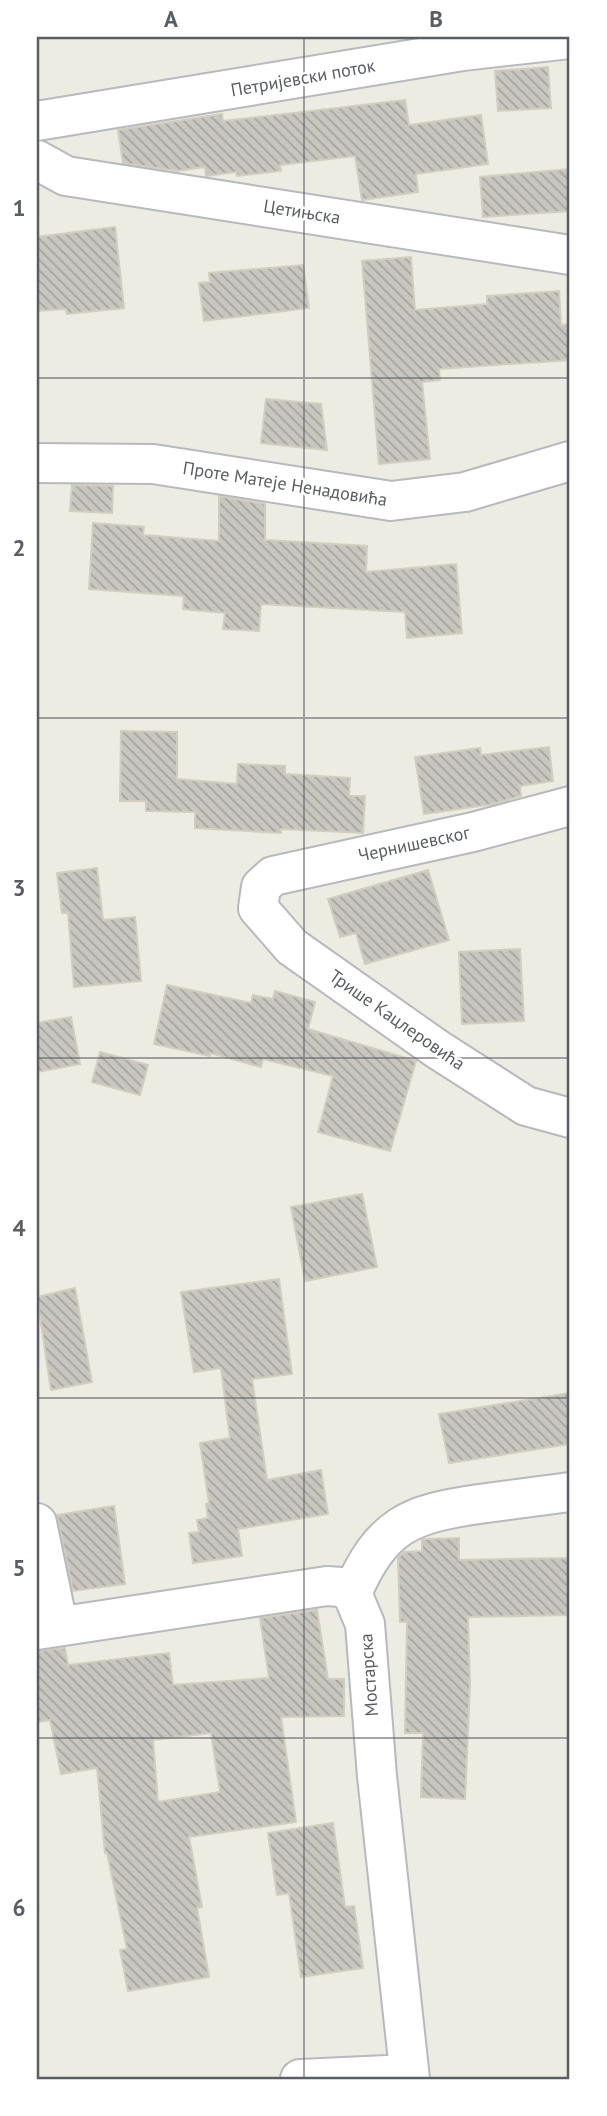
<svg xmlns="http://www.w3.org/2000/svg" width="607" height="2116" font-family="'PT Sans',sans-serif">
	<defs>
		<pattern id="building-back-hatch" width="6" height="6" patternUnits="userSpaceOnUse" patternTransform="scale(1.75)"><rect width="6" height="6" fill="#c8c6bf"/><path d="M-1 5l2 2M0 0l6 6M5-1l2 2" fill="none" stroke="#a5a49f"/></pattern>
	</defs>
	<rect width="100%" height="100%" fill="#edece2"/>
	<path fill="url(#building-back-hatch)" stroke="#d1cec0" stroke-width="2" fill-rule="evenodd" d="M 548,67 L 551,108 L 498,111 L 495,71 Z
		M 405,100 L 409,125 L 481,115 L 488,164 L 416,174 L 418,192 L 362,200 L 355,156 L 280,165 L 281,171 L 237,176 L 236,172 L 206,176 L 205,167 L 177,171 L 123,163 L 118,130 L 222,114 L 223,121 Z
		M 570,169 L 570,211 L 483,217 L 480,177 Z
		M 115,227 L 124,308 L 67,314 L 66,309 L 37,311 L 37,237 Z
		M 411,257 L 415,310 L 487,304 L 487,296 L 559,291 L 561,325 L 570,324 L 570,360 L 439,369 L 440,380 L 422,382 L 430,459 L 379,464 L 362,261 Z
		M 303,265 L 309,308 L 204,321 L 199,283 L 210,282 L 209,273 Z
		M 266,399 L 321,404 L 327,450 L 261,443 Z
		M 72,485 L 113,486 L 112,513 L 70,511 Z
		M 219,496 L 265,504 L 265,540 L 367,546 L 366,572 L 456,564 L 462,633 L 407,638 L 405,612 L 261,604 L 259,631 L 223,629 L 225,613 L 183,609 L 184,596 L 89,589 L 93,523 L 144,527 L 143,535 L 219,541 Z
		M 121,731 L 177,732 L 177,779 L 237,784 L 238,764 L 285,766 L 285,774 L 350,778 L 349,796 L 365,796 L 363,833 L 281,829 L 281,833 L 195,828 L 195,812 L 146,811 L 146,801 L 120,801 Z
		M 549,747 L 553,781 L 520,786 L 521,796 L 493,804 L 424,814 L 415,757 L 480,748 L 481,755 Z
		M 97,868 L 103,920 L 135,917 L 141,981 L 74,987 L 68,913 L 62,913 L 57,873 Z
		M 428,870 L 449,940 L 365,964 L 356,933 L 340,937 L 328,899 Z
		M 520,949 L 524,1021 L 462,1024 L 459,952 Z
		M 167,985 L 251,1003 L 253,995 L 273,999 L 275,991 L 315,1002 L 308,1029 L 416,1061 L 390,1151 L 318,1132 L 333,1076 L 263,1059 L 261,1067 L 210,1053 L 210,1056 L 154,1044 Z
		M 71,1017 L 80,1064 L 37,1072 L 37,1023 Z
		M 100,1052 L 148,1065 L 140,1095 L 92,1082 Z
		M 362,1194 L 377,1267 L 305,1281 L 291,1207 Z
		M 279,1279 L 292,1374 L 252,1379 L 267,1480 L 321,1470 L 328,1514 L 238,1529 L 242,1556 L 193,1563 L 189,1533 L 199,1532 L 197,1520 L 208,1518 L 206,1504 L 209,1503 L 200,1443 L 230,1438 L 221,1368 L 194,1372 L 181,1292 Z
		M 75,1288 L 92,1382 L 51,1390 L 37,1297 Z
		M 570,1393 L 570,1444 L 449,1463 L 439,1414 Z
		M 114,1506 L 125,1584 L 73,1591 L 57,1515 Z
		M 459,1538 L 459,1560 L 570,1558 L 570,1615 L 468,1617 L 470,1685 L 465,1799 L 421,1797 L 423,1733 L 405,1733 L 407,1622 L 400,1622 L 398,1558 L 404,1552 L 422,1551 L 422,1540 L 425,1539 Z
		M 317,1610 L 328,1679 L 344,1679 L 344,1716 L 281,1717 L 296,1822 L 189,1837 L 202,1907 L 197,1908 L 209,1977 L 128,1991 L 120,1950 L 127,1949 L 107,1853 L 105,1853 L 97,1768 L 61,1774 L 50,1720 L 37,1722 L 37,1651 L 65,1648 L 68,1665 L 169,1653 L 173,1685 L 269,1678 L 260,1618 ZM 211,1733 L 220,1792 L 158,1802 L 153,1740 Z
		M 333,1823 L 345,1907 L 354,1906 L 363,1968 L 301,1977 L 289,1893 L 277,1895 L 268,1833 Z"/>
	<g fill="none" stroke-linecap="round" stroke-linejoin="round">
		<g stroke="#b7b9be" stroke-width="42">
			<path id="minor" d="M 37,121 L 463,51 L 570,39
				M 37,160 L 66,176 L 570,255
				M 37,463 L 153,464 L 391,501 L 465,492 L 570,461
				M 570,806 L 473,832 L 273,876 L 261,887 L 258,908 L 292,947 L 437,1049 L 526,1106 L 570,1118
				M 37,1523 L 58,1625
				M 352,1593 C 382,1525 409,1514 479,1504 C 510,1500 540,1496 570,1492
				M 37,1630 L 327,1586 L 341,1587 L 352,1593 L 365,1624 L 377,1776 L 410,2079
				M 300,2079 L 409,2074"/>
		</g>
		<use href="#minor" stroke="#fff" stroke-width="38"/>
	</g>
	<path fill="none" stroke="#5a5d63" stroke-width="2" stroke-opacity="0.55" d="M 304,37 L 304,2079M 37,378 L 570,378M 37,718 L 570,718M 37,1058 L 570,1058M 37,1398 L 570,1398M 37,1738 L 570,1738"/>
	<g text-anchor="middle" stroke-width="5" stroke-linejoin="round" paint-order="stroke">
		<g font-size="18" fill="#5a5d63" stroke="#fff">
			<text transform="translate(303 78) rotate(-10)" y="6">Петријевски поток</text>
			<text transform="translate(302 212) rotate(9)" y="6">Цетињска</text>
			<text transform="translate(285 484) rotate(9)" y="6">Проте Матеје Ненадовића</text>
			<text transform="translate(414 844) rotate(-12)" y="6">Чернишевског</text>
			<text transform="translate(397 1020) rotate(35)" y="6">Трише Кацлеровића</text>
			<text transform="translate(369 1675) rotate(-94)" y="6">Мостарска</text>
		</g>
	</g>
	<rect width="607" height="2116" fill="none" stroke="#ffffff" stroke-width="77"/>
	<rect x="38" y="38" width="530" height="2040" fill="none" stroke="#5a5d63" stroke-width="2.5"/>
	<g font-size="23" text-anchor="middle" font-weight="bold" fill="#5a5d63">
		<text x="171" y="27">A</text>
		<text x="436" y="27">B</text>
		<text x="19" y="216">1</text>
		<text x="19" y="556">2</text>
		<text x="19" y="896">3</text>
		<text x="19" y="1236">4</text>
		<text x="19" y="1576">5</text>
		<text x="19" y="1916">6</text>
	</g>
</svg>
